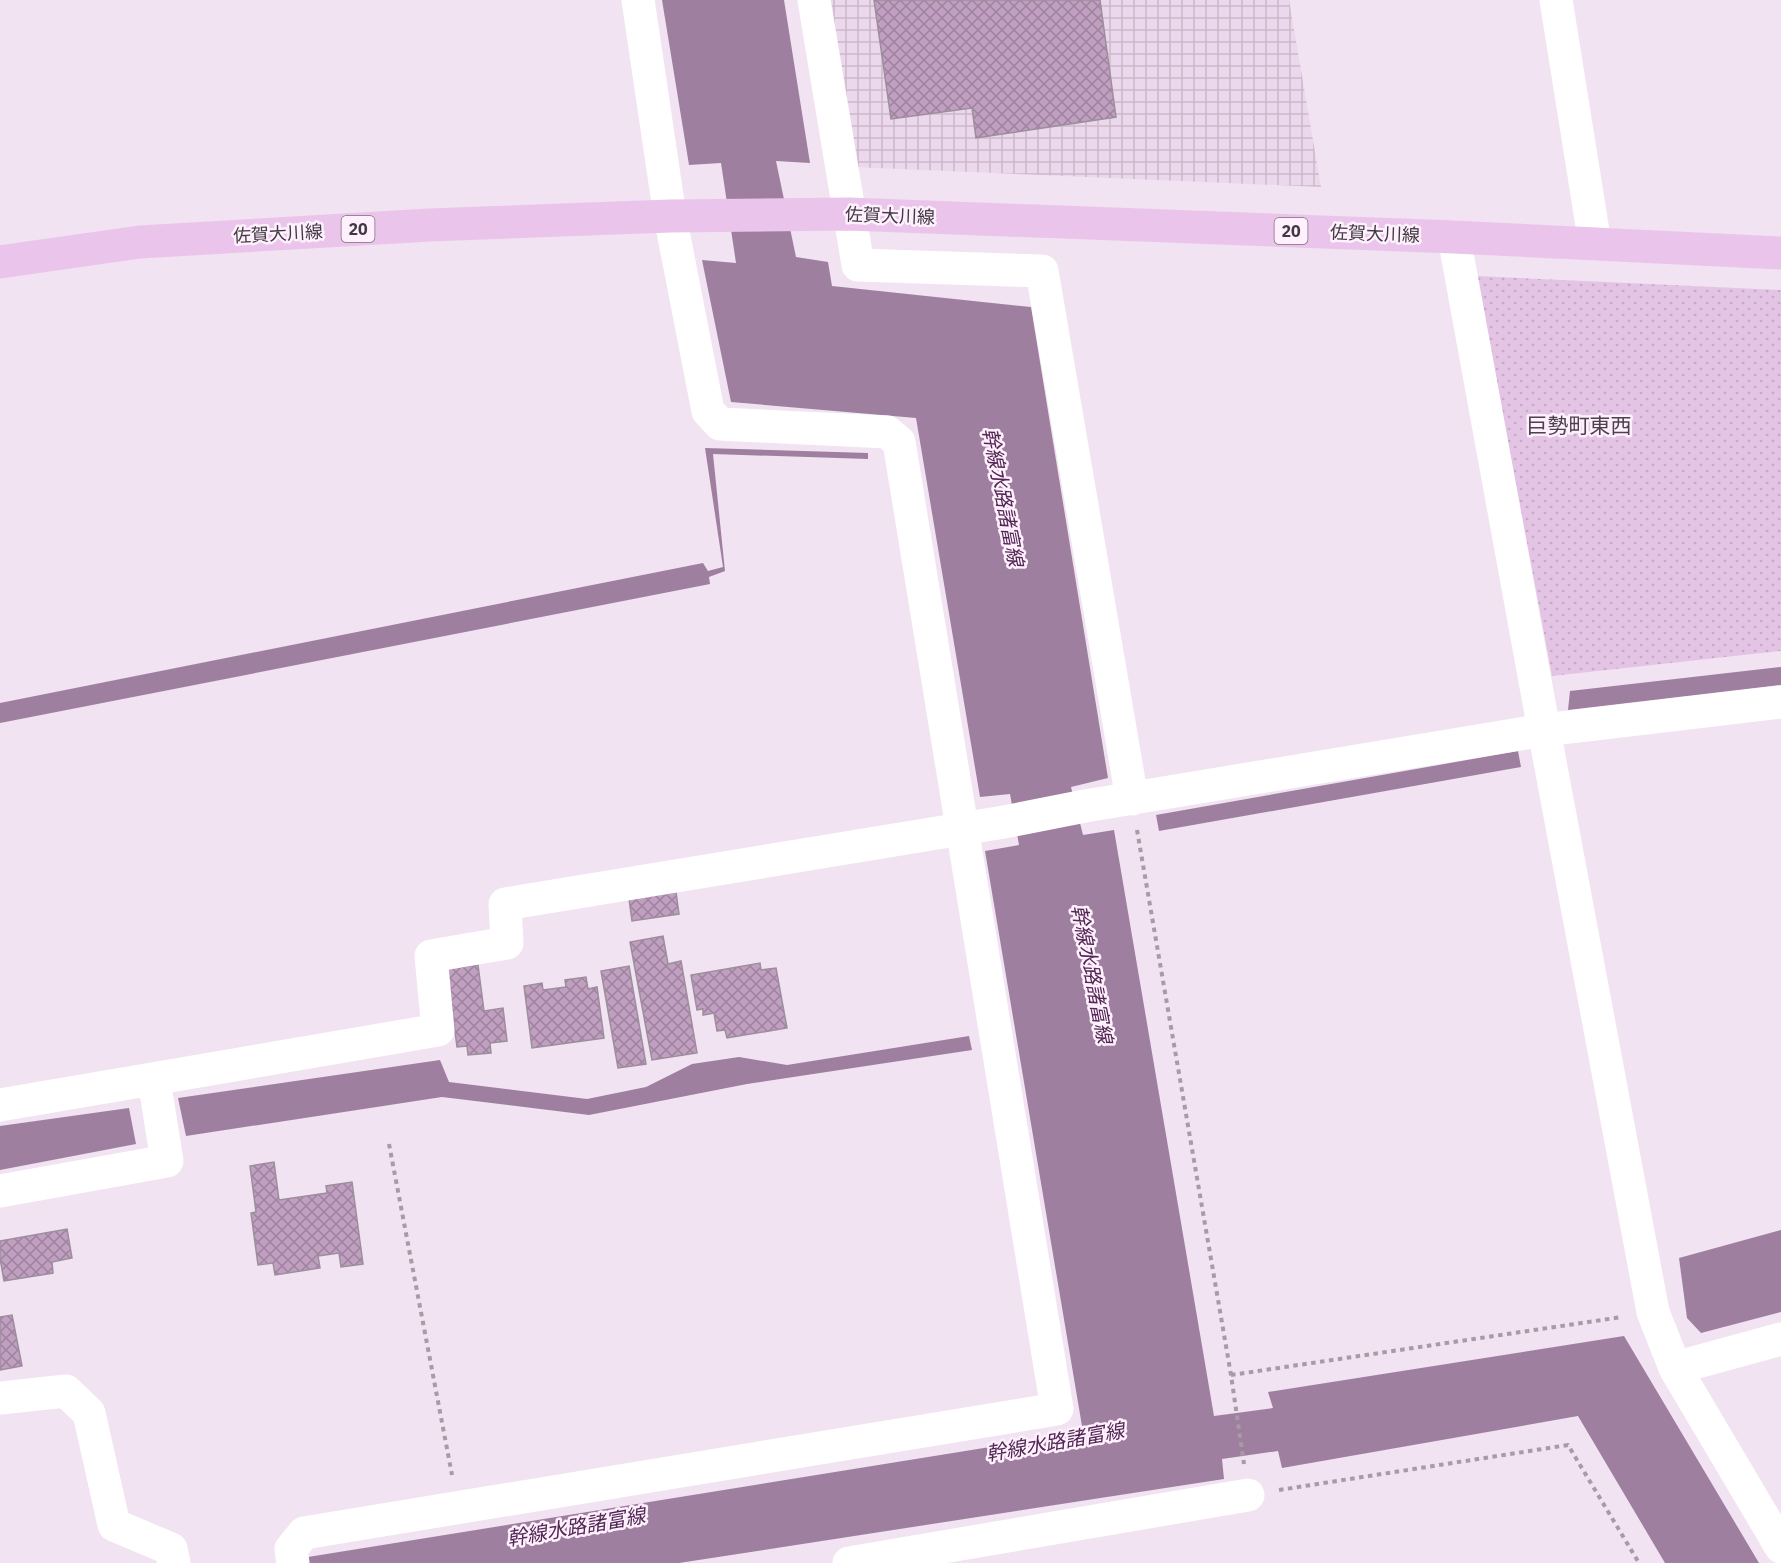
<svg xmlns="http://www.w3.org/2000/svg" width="1781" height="1563" font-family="'IBM Plex Sans','Noto Sans JP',sans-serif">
	<defs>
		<pattern id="industrial-grid" width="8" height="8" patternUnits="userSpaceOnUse" patternTransform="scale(1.5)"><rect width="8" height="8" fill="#ecd8ec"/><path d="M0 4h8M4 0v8" fill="none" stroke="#cbbacb"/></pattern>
		<pattern id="grass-dots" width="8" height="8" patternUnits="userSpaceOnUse" patternTransform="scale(1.5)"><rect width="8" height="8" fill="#e4c4e4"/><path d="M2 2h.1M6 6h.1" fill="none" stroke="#c5a9c5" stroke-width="1.8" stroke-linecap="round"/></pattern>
		<pattern id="building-cross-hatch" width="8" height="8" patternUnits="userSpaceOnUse" patternTransform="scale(1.5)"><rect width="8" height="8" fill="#c09fc0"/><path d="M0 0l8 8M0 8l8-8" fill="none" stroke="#9d839d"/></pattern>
	</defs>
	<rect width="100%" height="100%" fill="#f1e3f1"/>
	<path fill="url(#industrial-grid)" d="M 825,0 L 1289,0 L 1321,187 L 852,167 Z"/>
	<path fill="url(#grass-dots)" d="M 1477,276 L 1781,290 L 1781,651 L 1552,676 Z"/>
	<path fill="#9f7f9f" d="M 662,0 L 784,0 L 810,163 L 776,161 L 796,257 L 828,262 L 832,286 L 1031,307 L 1108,778 L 1071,787 L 1083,835 L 1114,830 L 1214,1416 L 1273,1408 L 1268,1392 L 1624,1336 L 1759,1563 L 1665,1563 L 1578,1416 L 1282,1468 L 1278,1451 L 1222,1459 L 1224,1479 L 679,1563 L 309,1563 L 308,1557 L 1083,1432 L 985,851 L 1019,845 L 1010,794 L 980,797 L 916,418 L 731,402 L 702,260 L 736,263 L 721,163 L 689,165 Z
		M 705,448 L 868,453 L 868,459 L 713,454 L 725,571 L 709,577 L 710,584 L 0,723 L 0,703 L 703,563 L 708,571 L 723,567 Z
		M 1781,667 L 1781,685 L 1568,710 L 1570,691 Z
		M 1518,751 L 1521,767 L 1159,831 L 1156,815 Z
		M 969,1036 L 972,1050 L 747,1084 L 589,1115 L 442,1097 L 186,1136 L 178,1098 L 440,1060 L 449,1082 L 587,1099 L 646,1087 L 692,1064 L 739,1057 L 787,1065 Z
		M 129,1108 L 136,1144 L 0,1170 L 0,1126 Z
		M 1781,1230 L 1781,1312 L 1701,1333 L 1687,1318 L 1679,1258 Z"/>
	<path fill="url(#building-cross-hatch)" stroke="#9c8e9b" stroke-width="1.5" d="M 874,0 L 1100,0 L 1116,117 L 976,138 L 972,108 L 891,119 Z
		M 676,892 L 679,914 L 632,921 L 629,899 Z
		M 663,936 L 668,964 L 681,961 L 697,1053 L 652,1060 L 630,942 Z
		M 760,963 L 761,970 L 776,968 L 787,1028 L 727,1038 L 725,1030 L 717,1031 L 714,1013 L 703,1015 L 703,1009 L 697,1010 L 691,975 Z
		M 478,965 L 484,1011 L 503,1008 L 507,1041 L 490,1043 L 491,1053 L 468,1055 L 467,1046 L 457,1047 L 447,968 Z
		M 629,966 L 646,1064 L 618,1068 L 601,971 Z
		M 586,977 L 588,989 L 597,987 L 604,1038 L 532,1048 L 524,986 L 542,983 L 543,990 L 566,987 L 565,980 Z
		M 274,1162 L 279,1200 L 327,1193 L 326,1186 L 352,1182 L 363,1264 L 341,1267 L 339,1253 L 318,1256 L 320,1268 L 275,1275 L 273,1263 L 258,1265 L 251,1213 L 256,1212 L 250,1166 Z
		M 67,1229 L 72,1258 L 52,1262 L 53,1273 L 4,1281 L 0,1258 L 0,1241 Z
		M 12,1315 L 22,1366 L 0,1370 L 0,1317 Z"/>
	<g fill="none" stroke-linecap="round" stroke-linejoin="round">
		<path stroke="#a69ba6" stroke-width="4" stroke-dasharray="4.5 4.5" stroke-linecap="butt" d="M 1137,830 L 1231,1375 L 1244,1464
			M 389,1144 L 452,1475
			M 1231,1375 L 1622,1317
			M 1279,1490 L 1568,1445 L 1639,1563"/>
		<path stroke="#fff" stroke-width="33" d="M 814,0 L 858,265 L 1042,271 L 1132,799
			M 1556,0 L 1595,244
			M 1454,237 L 1544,730 L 1653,1312 L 1675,1368 L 1781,1547
			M 0,1105 L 438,1030 L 431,956 L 507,943 L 505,904 L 1004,822 L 1085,806 L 1544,730 L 1781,702
			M 0,1191 L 167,1161 L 154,1080
			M 1675,1368 L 1781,1339
			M 0,1398 L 66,1391 L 89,1413 L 114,1525 L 171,1549 L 174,1563
			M 293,1563 L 291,1549 L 304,1533 L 1057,1409 L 899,442 L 887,432 L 720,424 L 708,411 L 670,216 L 638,0
			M 849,1563 L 1248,1495"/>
		<path stroke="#ebc4eb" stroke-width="33" d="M 0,262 L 140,242 L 430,225 L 670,216 L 849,214 L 1454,237 L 1781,253"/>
	</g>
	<g text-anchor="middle" stroke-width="5" stroke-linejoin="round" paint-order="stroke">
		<g fill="#fff0fe" stroke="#797179" stroke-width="1.5">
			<rect x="341.5" y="216" width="33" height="26" rx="4.5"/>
			<rect x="1274.5" y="218" width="33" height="26" rx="4.5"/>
		</g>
		<g font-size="16" font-weight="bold" fill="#403a40">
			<text x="358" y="235">20</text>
			<text x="1291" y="237">20</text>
		</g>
		<g font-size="18" fill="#403a40" stroke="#fff0fe">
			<text transform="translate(890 216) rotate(2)" y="6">佐賀大川線</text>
			<text transform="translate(278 234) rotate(-3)" y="6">佐賀大川線</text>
			<text transform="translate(1375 234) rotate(2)" y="6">佐賀大川線</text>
		</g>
		<g font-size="20" font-style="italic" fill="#512753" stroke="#fff0fe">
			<text transform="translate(1003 497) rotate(79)" y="7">幹線水路諸富線</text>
			<text transform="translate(1092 974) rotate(79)" y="7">幹線水路諸富線</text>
			<text transform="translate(1055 1442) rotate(-10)" y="7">幹線水路諸富線</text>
			<text transform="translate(576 1527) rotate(-10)" y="7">幹線水路諸富線</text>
		</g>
		<g font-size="21" fill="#4d414d" stroke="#fff0fe">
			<text x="1579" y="433">巨勢町東西</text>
		</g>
	</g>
</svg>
